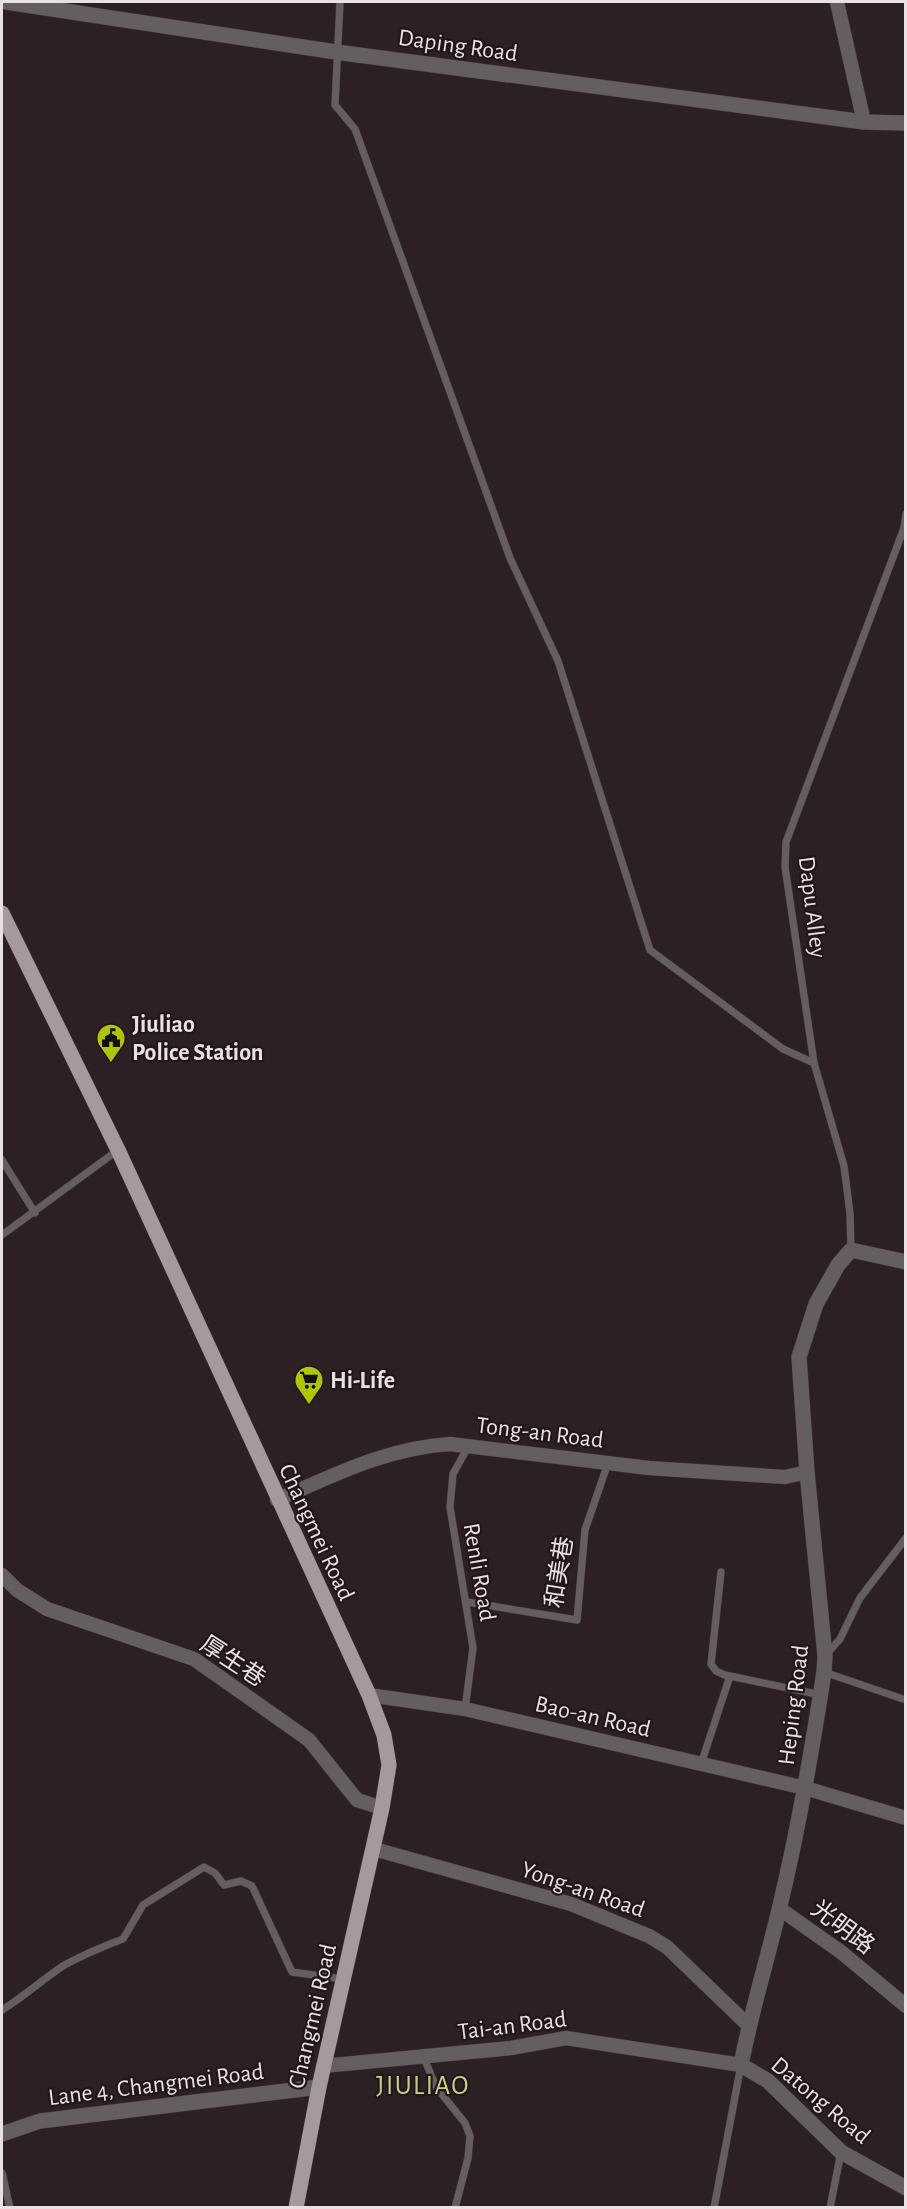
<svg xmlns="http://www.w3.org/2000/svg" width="907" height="2209" font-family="'Alegreya Sans','Noto Sans TC',sans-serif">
	<rect width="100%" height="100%" fill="#2d2024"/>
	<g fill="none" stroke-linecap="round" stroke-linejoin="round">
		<g stroke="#473b3f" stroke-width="8">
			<path id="service" d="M 340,2 L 335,105 L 355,129 L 510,558 L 558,661 L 650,950 L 783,1049 L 814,1063
				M 2,1160 L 35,1213
				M 2,1235 L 118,1150
				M 851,1250 L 850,1213 L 844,1166 L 814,1063 L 785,867 L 786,842 L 904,528 L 906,514
				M 721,1572 L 711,1664 L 716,1671 L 725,1675 L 821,1695
				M 467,1602 L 577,1620 L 585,1530 L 608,1463
				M 827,1654 L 840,1639 L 860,1598 L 906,1538
				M 824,1672 L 903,1699
				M 465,1709 L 473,1648 L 450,1507 L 453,1474 L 469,1445
				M 701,1764 L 730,1676
				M 2,2010 C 23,1997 42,1980 63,1966 C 82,1955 102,1947 123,1939 L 143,1905 L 204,1867 L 215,1873 L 224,1885 L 241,1881 L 252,1886 L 292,1972 L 343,1979
				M 424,2058 L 436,2087 L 465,2123 L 470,2136 L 468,2158 L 455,2208
				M 2,2173 L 10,2208
				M 714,2208 L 741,2065
				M 830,2208 L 841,2152"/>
		</g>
		<g stroke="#473b3f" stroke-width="15">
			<path id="minor" d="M 837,2 L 864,122
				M 277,1500 C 334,1475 387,1448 450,1444 L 649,1468 L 785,1477 L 807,1472
				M 2,1575 L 17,1590 L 47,1609 L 194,1659 L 309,1740 L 357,1800 L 382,1808
				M 369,1695 L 465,1709 L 805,1788 L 906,1818
				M 374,1849 L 571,1904 L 649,1936 L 667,1947 L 748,2025
				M 780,1909 L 841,1952 L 906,2006
				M 323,2066 L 511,2048 L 566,2038 L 741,2065"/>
		</g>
		<g stroke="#473b3f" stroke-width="16">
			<path id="tertiary" d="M 6,2 L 336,52 L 864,122 L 906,123
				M 906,1262 L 851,1250 L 838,1265 L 816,1304 L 799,1357 L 807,1472 L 825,1656 L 824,1672 C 812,1751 798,1831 779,1910 C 767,1961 751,2012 741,2065 L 768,2081 L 841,2152 L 906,2188
				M 2,2134 L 40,2121 L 319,2087"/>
		</g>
		<g stroke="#473b3f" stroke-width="16">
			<path id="primary" d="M 2,913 L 118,1150 L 369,1695 L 384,1735 L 389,1765 L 382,1808 L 319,2087 L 296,2208"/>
		</g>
		<use href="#service" stroke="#655e60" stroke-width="7"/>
		<use href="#minor" stroke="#655e60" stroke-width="14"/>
		<use href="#tertiary" stroke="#655e60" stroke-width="15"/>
		<use href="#primary" stroke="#a7989d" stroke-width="15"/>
	</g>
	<defs>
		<g id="civic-pin" transform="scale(1.5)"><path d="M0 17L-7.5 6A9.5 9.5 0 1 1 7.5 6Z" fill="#aec508" stroke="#23161b"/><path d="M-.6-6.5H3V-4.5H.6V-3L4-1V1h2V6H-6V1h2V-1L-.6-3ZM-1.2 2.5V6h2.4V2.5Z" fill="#111"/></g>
		<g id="supermarket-pin" transform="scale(1.5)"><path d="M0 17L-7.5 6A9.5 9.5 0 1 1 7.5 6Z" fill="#aec508" stroke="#23161b"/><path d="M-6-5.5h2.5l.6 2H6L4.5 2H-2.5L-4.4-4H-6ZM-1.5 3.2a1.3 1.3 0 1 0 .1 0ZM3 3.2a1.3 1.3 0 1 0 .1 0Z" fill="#111"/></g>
	</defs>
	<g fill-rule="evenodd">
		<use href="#civic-pin" x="111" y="1038"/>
		<use href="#supermarket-pin" x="309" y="1380"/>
	</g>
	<g text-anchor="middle" stroke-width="4.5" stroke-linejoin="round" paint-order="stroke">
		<g font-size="24" fill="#e9e0e3" stroke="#23161b">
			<text transform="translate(458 45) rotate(8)" y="8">Daping Road</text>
			<text transform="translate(813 907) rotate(83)" y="8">Dapu Alley</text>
			<text transform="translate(540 1432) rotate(7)" y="8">Tong-an Road</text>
			<text transform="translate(317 1532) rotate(65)" y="8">Changmei Road</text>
			<text transform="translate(480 1572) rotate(80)" y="8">Renli Road</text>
			<text transform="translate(559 1572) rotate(-81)" y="8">和美巷</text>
			<text transform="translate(233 1661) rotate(33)" y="8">厚生巷</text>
			<text transform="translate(793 1705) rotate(-83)" y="8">Heping Road</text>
			<text transform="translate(593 1716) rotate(13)" y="8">Bao-an Road</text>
			<text transform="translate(583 1889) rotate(19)" y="8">Yong-an Road</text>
			<text transform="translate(843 1927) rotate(37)" y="8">光明路</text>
			<text transform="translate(312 2016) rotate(-77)" y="8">Changmei Road</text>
			<text transform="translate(512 2025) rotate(-7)" y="8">Tai-an Road</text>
			<text transform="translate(156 2084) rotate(-7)" y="8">Lane 4, Changmei Road</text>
			<text transform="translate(821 2100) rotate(40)" y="8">Datong Road</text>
		</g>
		<g font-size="24" font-weight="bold" fill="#e9e0e3" stroke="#23161b" text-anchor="start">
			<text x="132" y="1032">Jiuliao<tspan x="132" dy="28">Police Station</tspan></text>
			<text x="330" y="1388">Hi-Life</text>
		</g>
		<g font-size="27" letter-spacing="1.5" fill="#c3d287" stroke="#23161b">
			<text x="423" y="2094">JIULIAO</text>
		</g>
	</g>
	<rect width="907" height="2209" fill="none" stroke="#e9e0e3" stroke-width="6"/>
</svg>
